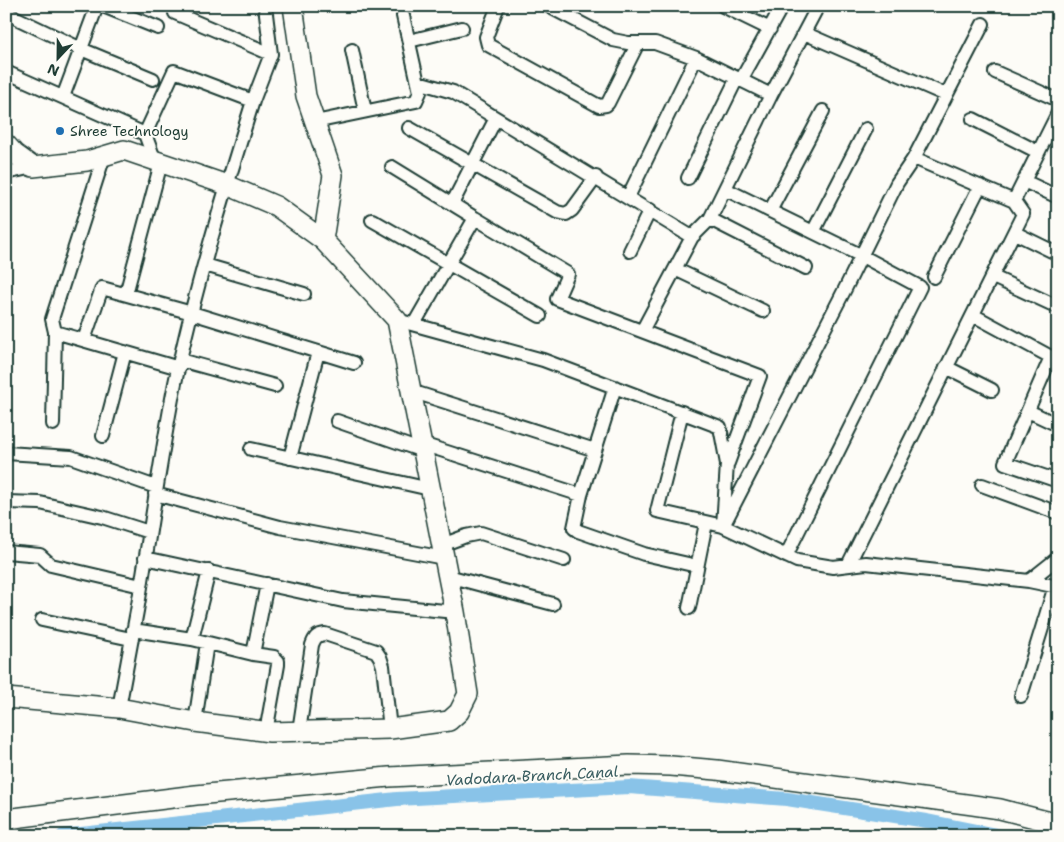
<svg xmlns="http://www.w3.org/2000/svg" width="1064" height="842" font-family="'Shantell Sans',sans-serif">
	<rect width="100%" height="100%" fill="#fdfcf7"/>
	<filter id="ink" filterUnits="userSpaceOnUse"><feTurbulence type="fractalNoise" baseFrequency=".02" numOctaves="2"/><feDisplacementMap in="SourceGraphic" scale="10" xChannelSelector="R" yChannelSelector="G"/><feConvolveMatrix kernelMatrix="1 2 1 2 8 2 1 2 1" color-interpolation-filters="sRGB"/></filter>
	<g filter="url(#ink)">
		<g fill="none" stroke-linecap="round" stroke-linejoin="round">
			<path stroke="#89c3e8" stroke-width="14" d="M 63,836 L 397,799 L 629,787 L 787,799 L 927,821 L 1001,836"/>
			<g stroke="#1f3d34" stroke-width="16">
				<path id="street" d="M 103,6 L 158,28
					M 498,6 L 486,37 L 488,45 L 599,106 L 606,105 L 608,103 L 638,43
					M 548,6 L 613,40 L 628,43 L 655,43 L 696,58 L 771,95
					M 723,6 L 770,29
					M 175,13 L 271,54
					M 8,14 L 81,49 L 153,79
					M 804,33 L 946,95
					M 409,41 L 462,28
					M 352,50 L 365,111
					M 6,72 L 145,134 L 155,161
					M 995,72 L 1058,100
					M 741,80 L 782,6
					M 418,82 L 453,92 L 692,237 L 710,219 L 771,95 L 818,6
					M 63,97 L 97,6
					M 253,101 L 271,54 L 265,6
					M 1058,113 L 1014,201 L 914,158 L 897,183 L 846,287 L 723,526 L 797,561 L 833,567 L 866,563 L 1029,581 L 1058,558
					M 973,119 L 1038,152
					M 315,122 L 416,101 L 420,92 L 403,16
					M 409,128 L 557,212 L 566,214 L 572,210 L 596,177
					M 104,156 L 52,319 L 55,332 L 179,368
					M 914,158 L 983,24
					M 392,167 L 475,218 L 414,324
					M 6,173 L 33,167
					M 688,178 L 737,78
					M 1024,181 L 1058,197
					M 725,189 L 862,256 L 920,287 L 786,556
					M 628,197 L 696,58
					M 452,204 L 496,118
					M 770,211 L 823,111
					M 475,218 L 568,274 L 557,299 L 760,376 L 728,463
					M 710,219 L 806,268
					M 372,220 L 540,316
					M 813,232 L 866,129
					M 1015,233 L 1058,254
					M 630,251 L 650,210
					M 205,265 L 304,294
					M 675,269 L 763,311
					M 934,277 L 980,186
					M 993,277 L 1058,307
					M 126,294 L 161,163
					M 973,315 L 1051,357 L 1005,463 L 1058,481
					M 397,320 L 543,360 L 720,427 L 727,464 L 723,526 L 657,511 L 682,412
					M 642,331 L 692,237
					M 84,340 L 102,288 L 192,313 L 354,363
					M 180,360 L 275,386
					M 946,367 L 992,390
					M 411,391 L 595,450
					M 1028,411 L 1058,425
					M 337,421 L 423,451
					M 53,424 L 55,332
					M 103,436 L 125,352
					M 422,444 L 581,495 L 615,387
					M 251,449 L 430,489
					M 6,453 L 71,457 L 156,487
					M 290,458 L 318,352
					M 982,485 L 1058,513
					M 155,494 L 280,527 L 444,558
					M 581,495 L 574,528 L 578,531 L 644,554 L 697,566
					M 6,502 L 40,503 L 102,517 L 149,532
					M 442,545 L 466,536 L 481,533 L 564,560
					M 6,552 L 40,555 L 51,565 L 141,586
					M 145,558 L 343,601 L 455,612
					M 848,565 L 1023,214 L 1014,201
					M 448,576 L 553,604
					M 1029,581 L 1058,587
					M 689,608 L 706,523
					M 42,620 L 131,639
					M 133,630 L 192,639 L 253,654 L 274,657 L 278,661 L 278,665 L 266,732
					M 192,639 L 209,571
					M 253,654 L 267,584
					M 1021,696 L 1055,586
					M 119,708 C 125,675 131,643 137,611 C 150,535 160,458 175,383 C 195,287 224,194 253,101 L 174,71 L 145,134
					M 195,722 L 207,643
					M 299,731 L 312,645 C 315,637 317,635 325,634 L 376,651 L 380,657 L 383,666 L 390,729"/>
			</g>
			<g stroke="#1f3d34" stroke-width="22">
				<path id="secondary" d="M 293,6 L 306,96 L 333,175 L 323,240
					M 6,144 L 15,154 L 33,167 L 87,161 L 124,150 L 227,185 L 276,206 L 323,240 L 397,320 L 455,612 L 468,694 L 459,712 L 449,721 L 390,729 L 270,732 L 195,722 L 119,708 L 6,698
					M 6,819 L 196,795 L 389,777 L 629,765 L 671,766 L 717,770 L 973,805 L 1000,809 L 1058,824"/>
			</g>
			<use href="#street" stroke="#fdfcf7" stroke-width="12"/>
			<use href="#secondary" stroke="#fdfcf7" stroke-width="19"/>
		</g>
	</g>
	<circle fill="#1f6fb2" stroke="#fdfcf7" stroke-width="2" cx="60" cy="131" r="5"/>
	<g text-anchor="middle" stroke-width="4" stroke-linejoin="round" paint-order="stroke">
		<g font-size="14" fill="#1f3d34" stroke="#fdfcf7" text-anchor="start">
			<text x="70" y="136">Shree Technology</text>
		</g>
		<g font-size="15" font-style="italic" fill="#3a5e61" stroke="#fdfcf7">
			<text transform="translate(532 776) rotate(-3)" y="5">Vadodara Branch Canal</text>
		</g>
	</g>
	<rect width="1064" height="842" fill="none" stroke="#fdfcf7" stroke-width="25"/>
	<rect x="12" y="12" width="1039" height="817" fill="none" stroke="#1f3d34" stroke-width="2" filter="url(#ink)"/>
	<g transform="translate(58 58) rotate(202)" stroke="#fdfcf7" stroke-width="4" paint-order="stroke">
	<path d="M0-4L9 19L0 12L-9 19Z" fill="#1f3d34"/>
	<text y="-8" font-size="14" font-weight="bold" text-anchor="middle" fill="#1f3d34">N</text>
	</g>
</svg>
